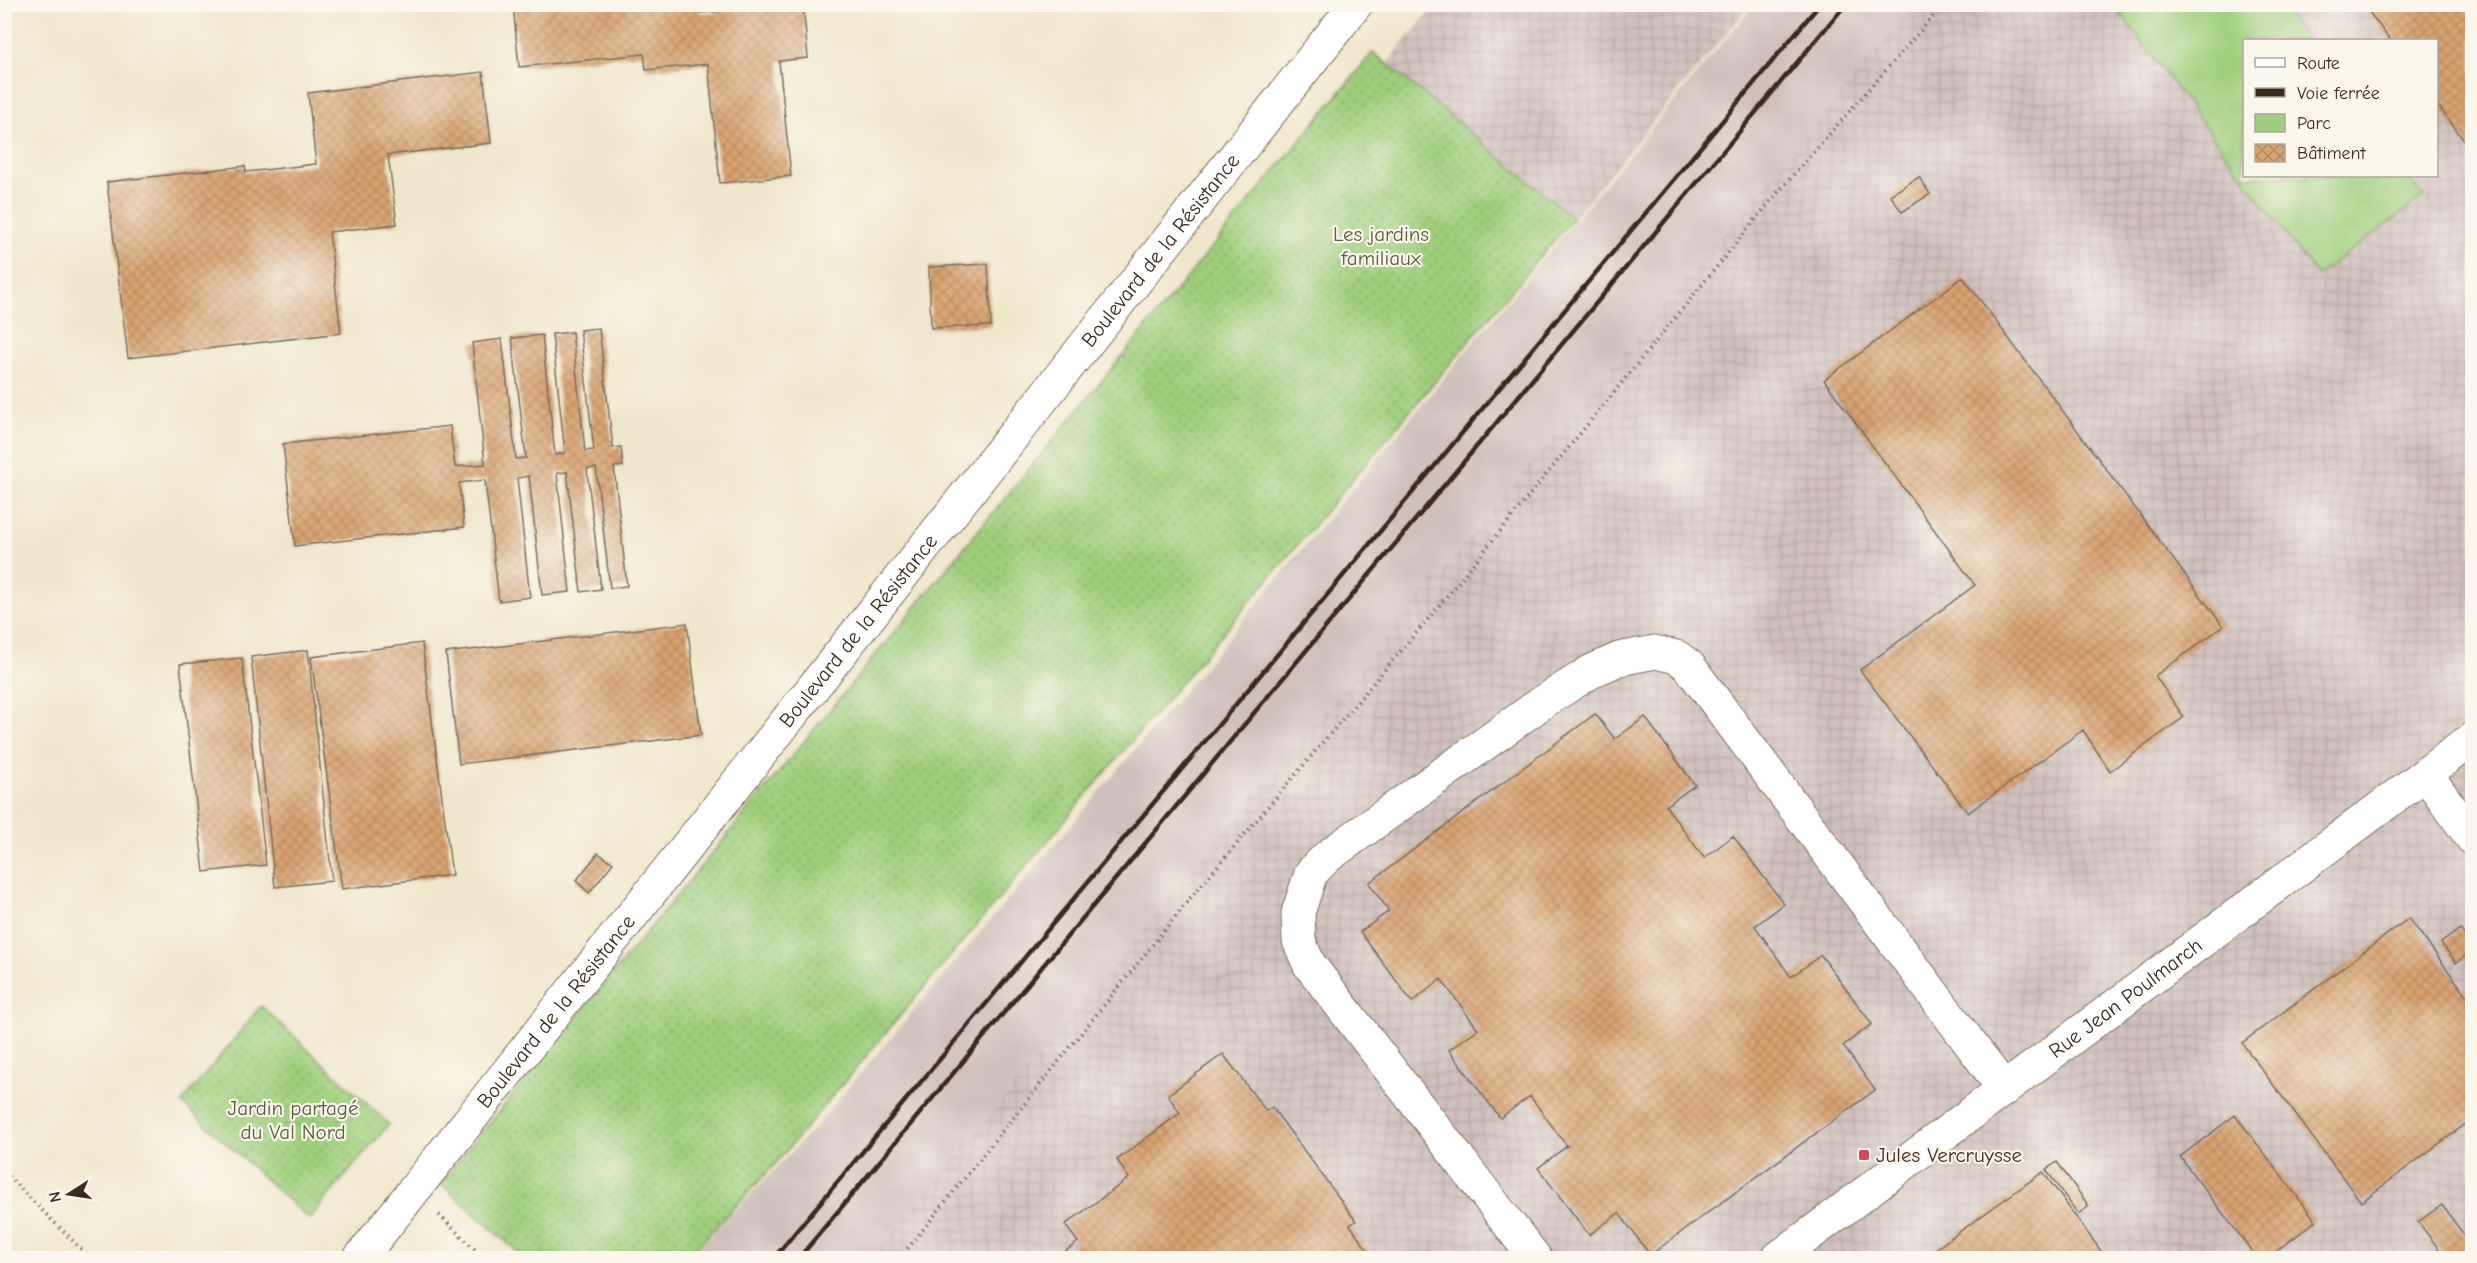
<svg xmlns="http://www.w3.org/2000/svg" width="2477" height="1263" font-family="'Comic Neue',sans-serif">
	<defs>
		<pattern id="industrial-grid" width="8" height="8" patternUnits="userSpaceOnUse" patternTransform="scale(1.5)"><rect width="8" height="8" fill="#d0c0bc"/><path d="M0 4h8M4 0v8" fill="none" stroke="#b4a5a1"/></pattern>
		<pattern id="garden-dots" width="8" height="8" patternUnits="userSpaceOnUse" patternTransform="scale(1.5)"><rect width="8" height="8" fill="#9fcf7d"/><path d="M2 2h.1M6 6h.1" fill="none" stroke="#83a866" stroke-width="1.8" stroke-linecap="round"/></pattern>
		<pattern id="building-cross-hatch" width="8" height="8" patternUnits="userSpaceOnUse" patternTransform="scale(1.5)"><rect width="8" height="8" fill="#d9a472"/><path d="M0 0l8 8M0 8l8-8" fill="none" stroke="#b1865d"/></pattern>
	</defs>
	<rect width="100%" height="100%" fill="#fbf7ec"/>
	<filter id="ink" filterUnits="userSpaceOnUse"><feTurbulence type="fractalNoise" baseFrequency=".0167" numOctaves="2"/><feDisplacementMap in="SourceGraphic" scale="12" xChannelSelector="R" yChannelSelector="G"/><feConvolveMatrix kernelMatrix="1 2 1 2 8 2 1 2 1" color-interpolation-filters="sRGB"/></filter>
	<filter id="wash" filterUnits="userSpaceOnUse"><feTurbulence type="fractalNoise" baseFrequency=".008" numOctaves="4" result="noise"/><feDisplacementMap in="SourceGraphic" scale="24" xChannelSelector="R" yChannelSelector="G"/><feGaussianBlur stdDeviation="1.35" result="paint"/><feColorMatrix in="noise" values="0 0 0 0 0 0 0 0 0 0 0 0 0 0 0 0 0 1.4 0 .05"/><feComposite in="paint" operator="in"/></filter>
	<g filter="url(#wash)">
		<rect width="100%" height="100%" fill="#f0e6cb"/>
		<path fill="url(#industrial-grid)" fill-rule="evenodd" d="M 1435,5 L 1750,5 L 1573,218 L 1387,63 Z
			M 1914,5 L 2472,5 L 2472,1258 L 872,1258 L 1193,868 ZM 2244,40 L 2436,40 L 2436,176 L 2244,176 Z"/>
		<path fill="#d0c0bc" d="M 1754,5 L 1914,5 L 1193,868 L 872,1258 L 689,1258 L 811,1132 L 1157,724 Z"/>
		<path fill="#9fcf7d" stroke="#6d7c4e" stroke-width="1.5" d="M 2124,4 L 2280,5 L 2307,40 L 2244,40 L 2244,176 L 2407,176 L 2423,197 L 2317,276 L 2117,9 Z"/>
		<path fill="url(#garden-dots)" stroke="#6d7c4e" stroke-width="1.5" d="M 1373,52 L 1573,218 L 776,1163 L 687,1258 L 524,1258 L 440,1183 Z
			M 261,1006 L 389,1124 L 309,1219 L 182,1103 Z"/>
		<g id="blocks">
			<path fill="url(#building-cross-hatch)" d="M 513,4 L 699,4 L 700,13 L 803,4 L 808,58 L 779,61 L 791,176 L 720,183 L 708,64 L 646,70 L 644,54 L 519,67 Z
				M 2363,4 L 2472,4 L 2472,151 L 2436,103 L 2436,40 L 2390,40 Z
				M 483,72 L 491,143 L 388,155 L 397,224 L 329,232 L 341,333 L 128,358 L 107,182 L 245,166 L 246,172 L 316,164 L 308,93 Z
				M 1919,177 L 1930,194 L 1902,212 L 1890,195 Z
				M 988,264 L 991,326 L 931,328 L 929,267 Z
				M 1963,277 L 2223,626 L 2155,676 L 2184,717 L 2110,771 L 2083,730 L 1968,813 L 1860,670 L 1975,585 L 1824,380 Z
				M 599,328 L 613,448 L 621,447 L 623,466 L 614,467 L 627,586 L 610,588 L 596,468 L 587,469 L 601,589 L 581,592 L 567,472 L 557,473 L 570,592 L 542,595 L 529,476 L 517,478 L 530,597 L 499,601 L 485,480 L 459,483 L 464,527 L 295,546 L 283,444 L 450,426 L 455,467 L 485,464 L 472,343 L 502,339 L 516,459 L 526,458 L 512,338 L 542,335 L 555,455 L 565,453 L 552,334 L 572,332 L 585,451 L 594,450 L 580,330 Z
				M 687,623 L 701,735 L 459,764 L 446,653 Z
				M 422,643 L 452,875 L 342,889 L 311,657 Z
				M 308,650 L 332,881 L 275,887 L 251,657 Z
				M 242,658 L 266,865 L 204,872 L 180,664 Z
				M 1595,714 L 1615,739 L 1645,717 L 1695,785 L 1666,806 L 1704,858 L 1733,836 L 1784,904 L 1755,926 L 1791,977 L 1821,955 L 1872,1024 L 1843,1046 L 1875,1090 L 1650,1255 L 1619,1213 L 1589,1235 L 1538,1168 L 1567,1146 L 1530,1096 L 1500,1118 L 1449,1050 L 1478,1029 L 1441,979 L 1412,1002 L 1360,932 L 1389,911 L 1369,883 Z
				M 598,853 L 613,863 L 589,893 L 576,881 Z
				M 2409,918 L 2472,1003 L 2472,1119 L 2361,1202 L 2242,1043 Z
				M 2460,929 L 2472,946 L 2472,951 L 2456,963 L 2441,943 Z
				M 1223,1054 L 1266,1111 L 1272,1107 L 1356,1221 L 1350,1225 L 1373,1258 L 1056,1258 L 1078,1242 L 1065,1225 L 1129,1178 L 1117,1160 L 1180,1113 L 1168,1095 Z
				M 2235,1115 L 2316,1221 L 2267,1258 L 2257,1258 L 2180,1157 Z
				M 2057,1162 L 2089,1206 L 2078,1214 L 2046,1170 Z
				M 2043,1172 L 2106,1258 L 1923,1258 Z
				M 2442,1205 L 2472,1246 L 2472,1258 L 2446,1258 L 2418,1222 Z"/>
		</g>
	</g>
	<g filter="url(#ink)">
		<use href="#blocks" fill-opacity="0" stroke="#7a6c5b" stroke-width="1.5"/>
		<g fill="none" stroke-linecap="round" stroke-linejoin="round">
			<g stroke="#7a6c5b" stroke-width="35">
				<g id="minor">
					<path d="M 2426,774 L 2472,838"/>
					<path id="s1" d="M 360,1258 L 1356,4"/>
					<path d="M 1535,1258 L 1309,964 L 1299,941 L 1298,913 L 1311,873 L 1328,856 L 1543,702 L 1592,671 L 1619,659 L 1655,652 L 1677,657 L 1689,666 L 2004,1089"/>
					<path id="s2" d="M 1778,1258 L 2472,739"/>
				</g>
			</g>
			<path stroke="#7a6c5b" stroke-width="4" stroke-dasharray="1.5 4.5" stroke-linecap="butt" d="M 4,1172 L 90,1258
				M 439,1215 L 484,1258
				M 900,1258 L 1193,895 L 1433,613 L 1774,197 L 1944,4"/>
			<use href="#minor" stroke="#fff" stroke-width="33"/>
			<path stroke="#3b2a1e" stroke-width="4.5" d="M 774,1258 L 1820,4
				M 799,1258 L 1846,4"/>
		</g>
	</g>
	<rect fill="#d1495b" stroke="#fbf7ec" stroke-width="2" x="1858" y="1149" width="12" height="12" rx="3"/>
	<g text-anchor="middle" stroke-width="4.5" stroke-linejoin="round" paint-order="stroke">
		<g font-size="21" fill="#595c3a" stroke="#fbf7ec">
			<text x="1381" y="241">Les jardins<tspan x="1381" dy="24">familiaux</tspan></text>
			<text x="293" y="1115">Jardin partagé<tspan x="293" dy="24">du Val Nord</tspan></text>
		</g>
		<g font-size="21" fill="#3b2a1e" stroke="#fbf7ec">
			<text dy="7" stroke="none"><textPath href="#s1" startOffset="1287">Boulevard de la Résistance</textPath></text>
			<text dy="7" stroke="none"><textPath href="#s1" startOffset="801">Boulevard de la Résistance</textPath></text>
			<text dy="7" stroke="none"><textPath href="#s2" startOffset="434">Rue Jean Poulmarch</textPath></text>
			<text dy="7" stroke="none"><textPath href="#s1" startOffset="315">Boulevard de la Résistance</textPath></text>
		</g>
		<g font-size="21" fill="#3b2a1e" stroke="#fbf7ec" text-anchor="start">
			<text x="1876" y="1162">Jules Vercruysse</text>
		</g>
	</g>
	<rect width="2477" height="1263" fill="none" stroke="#fbf7ec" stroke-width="24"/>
	<rect x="2243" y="39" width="195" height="138" fill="#fbf7ec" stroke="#aea59a" stroke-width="1.5"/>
	<rect x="2255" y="58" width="30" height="9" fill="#ffffff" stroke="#aea59a" stroke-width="1.5"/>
	<text x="2297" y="69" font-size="18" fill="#3b2a1e">Route</text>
	<rect x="2255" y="88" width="30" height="9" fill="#3b2a1e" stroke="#aea59a" stroke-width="1.5"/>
	<text x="2297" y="99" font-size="18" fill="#3b2a1e">Voie ferrée</text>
	<rect x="2255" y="114" width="30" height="18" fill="#9fcf7d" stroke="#aea59a" stroke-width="1.5"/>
	<text x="2297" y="129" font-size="18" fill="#3b2a1e">Parc</text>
	<rect x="2255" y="144" width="30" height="18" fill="url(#building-cross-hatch)" stroke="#aea59a" stroke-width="1.5"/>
	<text x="2297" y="159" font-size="18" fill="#3b2a1e">Bâtiment</text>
	<g transform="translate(69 1194) rotate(258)" stroke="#fbf7ec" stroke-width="4.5" paint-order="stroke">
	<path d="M0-4.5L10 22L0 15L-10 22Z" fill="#3b2a1e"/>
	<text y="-9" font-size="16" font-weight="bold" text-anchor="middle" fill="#3b2a1e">N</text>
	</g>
</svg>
